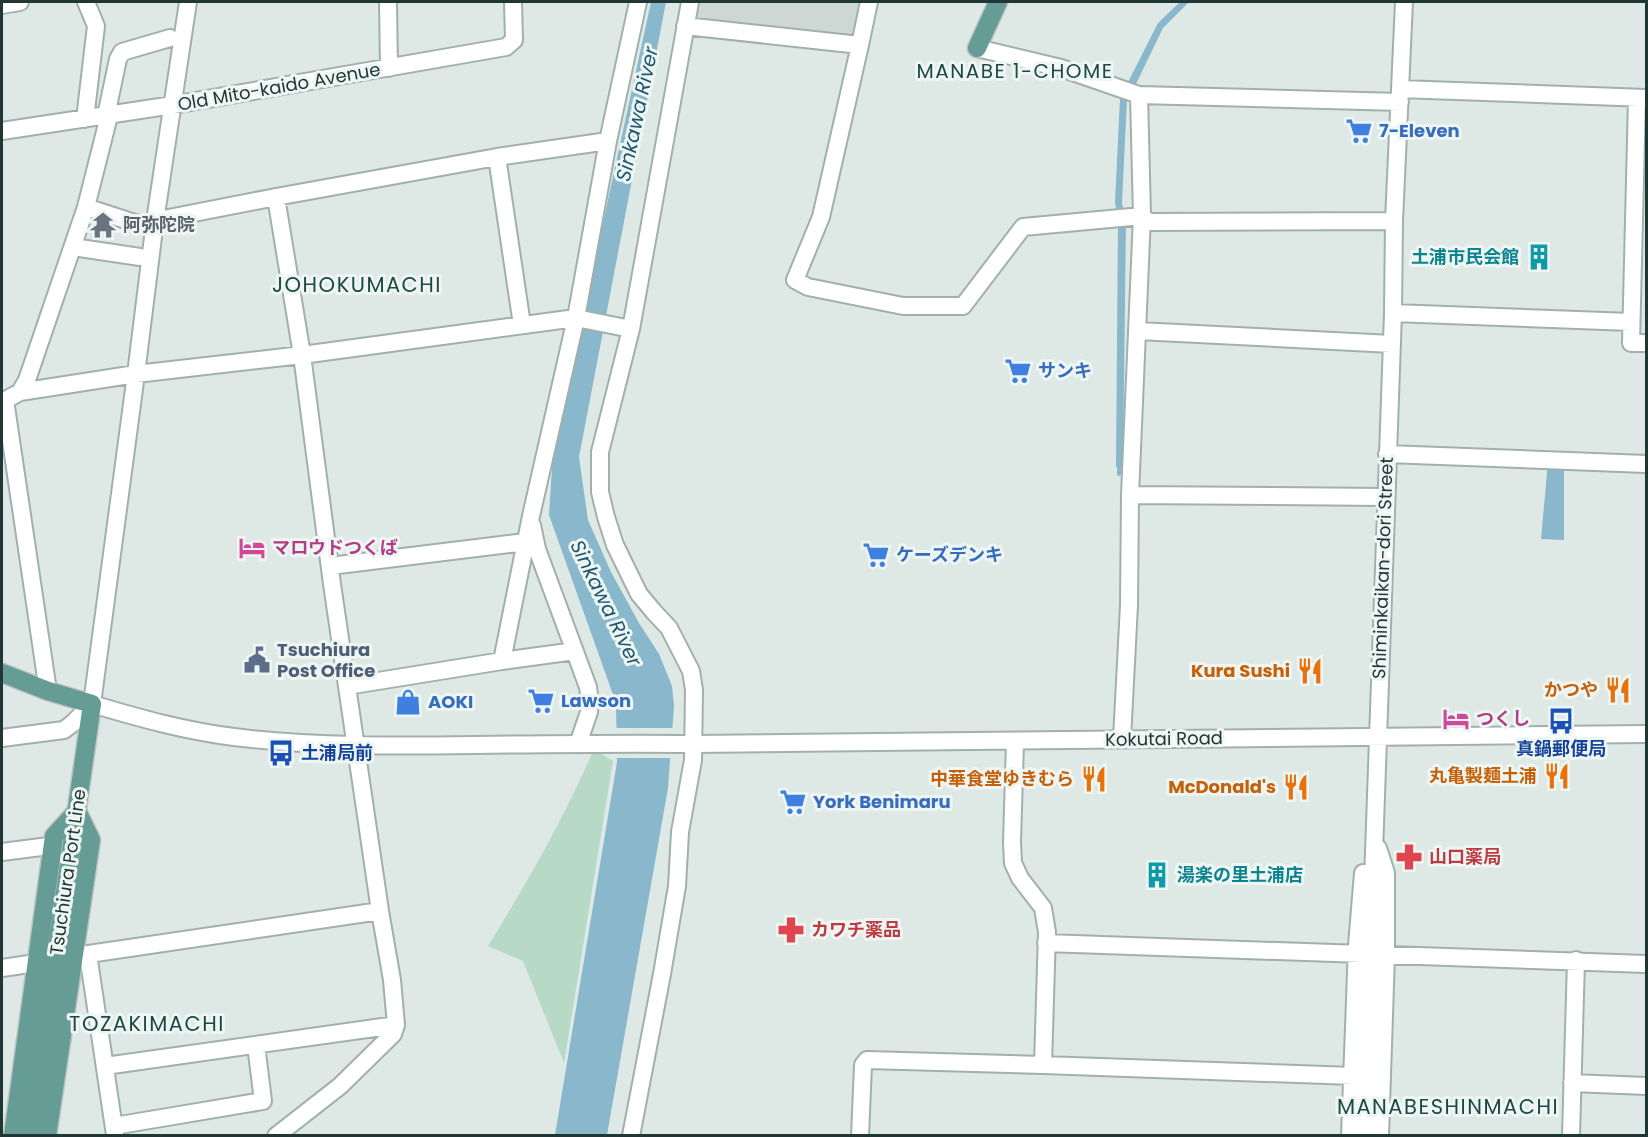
<svg xmlns="http://www.w3.org/2000/svg" width="1648" height="1137" font-family="Poppins,'Noto Sans JP',sans-serif">
	<rect width="100%" height="100%" fill="#dee9e6"/>
	<path fill="#cdd8d5" d="M 694,2 L 869,2 L 860,45 L 689,26 Z"/>
	<path fill="#b8d9c6" d="M 594,749 L 613,761 L 564,1063 L 523,961 L 488,946 C 527,883 564,818 594,749 Z"/>
	<path fill="#89b7cb" d="M 651,2 L 666,2 L 579,457 L 588,520 L 611,572 L 639,623 L 659,654 L 672,686 L 674,706 L 668,788 L 607,1135 L 555,1135 L 617,762 L 616,703 L 549,515 L 553,453 Z
		M 1180,2 L 1189,2 L 1163,28 L 1135,86 L 1127,99 L 1122,203 L 1126,220 L 1123,467 L 1116,467 L 1118,220 L 1115,202 L 1120,98 L 1158,23 Z
		M 1548,462 L 1564,462 L 1564,540 L 1541,539 Z"/>
	<path fill="#dee9e6" d="M 614,728 L 675,728 L 673,758 L 614,758 Z"/>
	<g fill="none" stroke-linecap="round" stroke-linejoin="round">
		<path stroke="#89b7cb" stroke-width="4" d="M 1119,474 L 1119,463"/>
		<g stroke="#a2b0ad" stroke-width="20">
			<path id="minor" d="M 388,2 L 389,68
				M 2,5 L 20,2
				M 685,26 L 860,45 L 821,217 L 795,280 L 808,287 L 903,306 L 963,306 L 1023,227 L 1142,216 L 1149,222 L 1394,221
				M 860,45 L 869,2
				M 977,48 L 1061,68 L 1139,95 L 1400,102
				M 1400,89 L 1646,98
				M 1637,98 L 1631,343 L 1646,343
				M 106,116 L 118,59 L 122,52 L 170,38
				M 85,119 L 96,26 L 86,2
				M 2,131 L 173,105 L 506,47 L 514,40 L 513,2
				M 497,157 L 522,325
				M 276,197 L 302,355 L 332,584 L 380,911 L 392,980 L 396,1025 L 393,1034 L 340,1086 L 276,1136
				M 86,207 L 138,224 L 276,197 L 497,157 L 608,141
				M 73,247 L 140,257
				M 1393,313 L 1631,322
				M 1138,331 L 1392,344
				M 20,392 L 27,380 L 86,207 L 109,116
				M 5,400 L 48,691
				M 2,402 L 20,392 L 136,374 L 302,355 L 576,318 L 631,329
				M 1387,454 L 1646,464
				M 1130,495 L 1386,497
				M 532,525 L 537,549 L 588,687 L 590,702 L 589,712 L 578,744
				M 330,566 L 525,542
				M 502,661 L 531,516 L 576,318 L 608,141 L 638,2
				M 347,686 L 502,661 L 575,651
				M 92,704 C 139,718 185,731 234,737 C 314,747 394,746 475,745 C 548,744 621,743 694,744 L 1646,734
				M 2,738 L 64,730 L 73,723 L 92,704 L 136,374 L 155,221 L 188,2
				M 1122,739 L 1129,605 L 1130,495 L 1142,216 L 1139,95
				M 1378,848 L 1386,873 L 1386,955 L 1380,1136
				M 2,852 L 49,846
				M 1046,943 L 1646,964
				M 88,954 L 115,1135
				M 75,956 L 380,911
				M 2,968 L 36,963
				M 1043,1065 L 1353,1076
				M 105,1066 L 396,1025
				M 1572,1083 L 1646,1086
				M 114,1126 L 263,1101 L 256,1045
				M 631,1136 L 662,974 L 677,886 L 680,832 L 693,760 L 694,690 L 691,671 L 669,628 L 654,612 L 639,594 L 615,545 L 606,517 L 600,492 L 600,452 L 631,329 L 690,2
				M 860,1136 L 863,1065 L 867,1060 L 1043,1065 L 1047,932 L 1043,908 L 1020,878 L 1013,863 L 1012,842 L 1015,742
				M 1350,1136 L 1357,945 L 1363,873
				M 1364,1136 L 1393,313 L 1394,221 L 1404,2
				M 1571,1136 L 1576,960"/>
		</g>
		<g stroke="#bcc3c2" stroke-width="21">
			<path id="major" d="M 977,48 L 998,2
				M 2,673 L 48,691 L 92,704 L 30,1136
				M 13,1136 L 54,836 L 77,811
				M 47,1136 L 91,840 L 77,811"/>
		</g>
		<use href="#minor" stroke="#fff" stroke-width="16"/>
		<use href="#major" stroke="#659c96" stroke-width="18"/>
	</g>
	<defs>
		<g id="supermarket-bare" transform="scale(2.07)"><path d="M-6-5.5h2.5l.6 2H6L4.5 2H-2.5L-4.4-4H-6ZM-1.5 3.2a1.3 1.3 0 1 0 .1 0ZM3 3.2a1.3 1.3 0 1 0 .1 0Z" fill="#3f7fe0" stroke="#eef6f3" stroke-width="2.5" paint-order="stroke"/></g>
		<g id="temple-bare" transform="scale(2.07)"><path d="M0-6L5-2H3V0L6.5 2.5H4V6H1.5V3h-3V6H-4V2.5H-6.5L-3 0V-2H-5Z" fill="#6b7280" stroke="#eef6f3" stroke-width="2.5" paint-order="stroke"/></g>
		<g id="building-bare" transform="scale(2.07)"><path d="M-4-6H4V6H1V3H-1V6H-4ZM-2.5-4.3h1.7v1.8h-1.7ZM.8-4.3h1.7v1.8H.8ZM-2.5-1h1.7V.8h-1.7ZM.8-1h1.7V.8H.8Z" fill="#0f9aa8" stroke="#eef6f3" stroke-width="2.5" paint-order="stroke"/></g>
		<g id="hotel-bare" transform="scale(2.07)"><path d="M-6-4.5h1.5V1H6V5H4.5V3h-9V5H-6ZM-4 0a1.8 1.8 0 1 1 3.6 0ZM.5 0V-2.5h3Q6-2.5 6 0Z" fill="#d1479c" stroke="#eef6f3" stroke-width="2.5" paint-order="stroke"/></g>
		<g id="civic-bare" transform="scale(2.07)"><path d="M-.6-6.5H3V-4.5H.6V-3L4-1V1h2V6H-6V1h2V-1L-.6-3ZM-1.2 2.5V6h2.4V2.5Z" fill="#5c6f8a" stroke="#eef6f3" stroke-width="2.5" paint-order="stroke"/></g>
		<g id="restaurant-bare" transform="scale(2.07)"><path d="M-5-6h1v4h1v-4h1v4h1v-4h1v5L-1.5 .5V6h-2V.5L-5-1ZM5-6V6H3V1.5H1.5Q1.5-4 5-6Z" fill="#e8710a" stroke="#eef6f3" stroke-width="2.5" paint-order="stroke"/></g>
		<g id="shop-bare" transform="scale(2.07)"><path d="M-5-2.5h2.3a2.7 3.5 0 0 1 5.4 0H5L5.5 6h-11ZM-1.5-2.5h3a1.5 2.3 0 0 0-3 0Z" fill="#3f7fe0" stroke="#eef6f3" stroke-width="2.5" paint-order="stroke"/></g>
		<g id="bus-bare" transform="scale(2.07)"><path d="M-5-6H5V4H4V6H2V4H-2V6H-4V4H-5ZM-3.5-4V0h7V-4ZM-3.5 1.2v1.5H-2V1.2ZM2 1.2v1.5H3.5V1.2Z" fill="#1a4fb4" stroke="#eef6f3" stroke-width="2.5" paint-order="stroke"/></g>
		<g id="pharmacy-bare" transform="scale(2.07)"><path d="M-2-6h4v4h4v4h-4v4h-4v-4h-4v-4h4Z" fill="#e0444e" stroke="#eef6f3" stroke-width="2.5" paint-order="stroke"/></g>
	</defs>
	<g fill-rule="evenodd">
		<use href="#supermarket-bare" x="1359" y="131"/>
		<use href="#temple-bare" x="103" y="225"/>
		<use href="#building-bare" x="1539" y="257"/>
		<use href="#supermarket-bare" x="1018" y="371"/>
		<use href="#hotel-bare" x="252" y="548"/>
		<use href="#supermarket-bare" x="876" y="555"/>
		<use href="#civic-bare" x="257" y="660"/>
		<use href="#restaurant-bare" x="1310" y="671"/>
		<use href="#restaurant-bare" x="1618" y="690"/>
		<use href="#supermarket-bare" x="541" y="701"/>
		<use href="#shop-bare" x="408" y="702"/>
		<use href="#hotel-bare" x="1456" y="719"/>
		<use href="#bus-bare" x="1561" y="721"/>
		<use href="#bus-bare" x="281" y="753"/>
		<use href="#restaurant-bare" x="1557" y="776"/>
		<use href="#restaurant-bare" x="1094" y="779"/>
		<use href="#restaurant-bare" x="1296" y="787"/>
		<use href="#supermarket-bare" x="793" y="802"/>
		<use href="#pharmacy-bare" x="1409" y="857"/>
		<use href="#building-bare" x="1157" y="875"/>
		<use href="#pharmacy-bare" x="791" y="930"/>
	</g>
	<g text-anchor="middle" stroke-width="6" stroke-linejoin="round" paint-order="stroke">
		<g font-size="18" fill="#213735" stroke="#eef6f3">
			<text transform="translate(279 87) rotate(-10)" y="6">Old Mito-kaido Avenue</text>
			<text transform="translate(1383 568) rotate(-88)" y="6">Shiminkaikan-dori Street</text>
			<text transform="translate(1164 739) rotate(-1)" y="6">Kokutai Road</text>
			<text transform="translate(68 872) rotate(-82)" y="6">Tsuchiura Port Line</text>
		</g>
		<g font-size="18" font-weight="bold" fill="#366cbe" stroke="#eef6f3" text-anchor="start">
			<text x="1379" y="137">7-Eleven</text>
			<text x="1038" y="377">サンキ</text>
			<text x="896" y="561">ケーズデンキ</text>
			<text x="561" y="707">Lawson</text>
			<text x="428" y="708">AOKI</text>
			<text x="813" y="808">York Benimaru</text>
		</g>
		<g font-size="18" font-weight="bold" fill="#5b616d" stroke="#eef6f3" text-anchor="start">
			<text x="123" y="231">阿弥陀院</text>
		</g>
		<g font-size="18" font-weight="bold" fill="#0d838f" stroke="#eef6f3" text-anchor="end">
			<text x="1519" y="263">土浦市民会館</text>
			<text x="1177" y="881" text-anchor="start">湯楽の里土浦店</text>
		</g>
		<g font-size="18" font-weight="bold" fill="#b23c85" stroke="#eef6f3" text-anchor="start">
			<text x="272" y="554">マロウドつくば</text>
			<text x="1476" y="725">つくし</text>
		</g>
		<g font-size="18" font-weight="bold" fill="#4e5e75" stroke="#eef6f3" text-anchor="start">
			<text x="277" y="656">Tsuchiura<tspan x="277" dy="21">Post Office</tspan></text>
		</g>
		<g font-size="18" font-weight="bold" fill="#c56008" stroke="#eef6f3" text-anchor="end">
			<text x="1290" y="677">Kura Sushi</text>
			<text x="1598" y="696">かつや</text>
			<text x="1537" y="782">丸亀製麺土浦</text>
			<text x="1074" y="785">中華食堂ゆきむら</text>
			<text x="1276" y="793">McDonald's</text>
		</g>
		<g font-size="18" font-weight="bold" fill="#164399" stroke="#eef6f3">
			<text x="1561" y="755">真鍋郵便局</text>
			<text x="301" y="759" text-anchor="start">土浦局前</text>
		</g>
		<g font-size="18" font-weight="bold" fill="#be3a42" stroke="#eef6f3" text-anchor="start">
			<text x="1429" y="863">山口薬局</text>
			<text x="811" y="936">カワチ薬品</text>
		</g>
		<g font-size="20" letter-spacing="1.5" fill="#1e4844" stroke="#eef6f3">
			<text x="1015" y="78">MANABE 1-CHOME</text>
		</g>
		<g font-size="20" font-style="italic" fill="#1f566f" stroke="#eef6f3">
			<text transform="translate(637 114) rotate(-78)" y="7">Sinkawa River</text>
			<text transform="translate(606 603) rotate(64)" y="7">Sinkawa River</text>
		</g>
		<g font-size="21" letter-spacing="1.5" fill="#1e4844" stroke="#eef6f3">
			<text x="357" y="292">JOHOKUMACHI</text>
			<text x="147" y="1031">TOZAKIMACHI</text>
			<text x="1448" y="1114">MANABESHINMACHI</text>
		</g>
	</g>
	<rect width="1648" height="1137" fill="none" stroke="#213735" stroke-width="6"/>
</svg>
